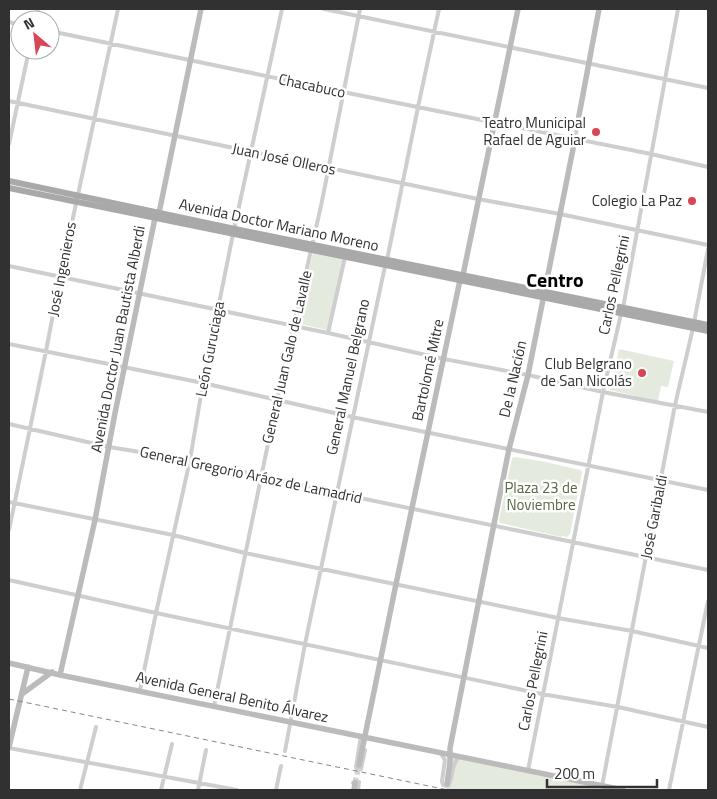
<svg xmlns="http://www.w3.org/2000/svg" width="717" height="799" font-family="'Titillium Web',sans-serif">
	<rect width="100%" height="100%" fill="#fff"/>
	<path fill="#e5eade" d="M 313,252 L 344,259 L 327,330 L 296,323 Z
		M 619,349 L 674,361 L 668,387 L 661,386 L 658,401 L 610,390 Z
		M 515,457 L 546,462 L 580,470 L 582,472 L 570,534 L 567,537 L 562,536 L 561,537 L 500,523 L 499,520 L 512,458 Z
		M 450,755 L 623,790 L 445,790 Z"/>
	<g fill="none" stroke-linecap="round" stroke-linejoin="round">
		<path stroke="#d6d6d6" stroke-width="5.5" stroke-dasharray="5.5 3" stroke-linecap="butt" d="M 355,783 L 359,765"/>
		<path stroke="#cecece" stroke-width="4" d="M 324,9 L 708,88
			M 36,20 L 38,9
			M 9,22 L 20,25
			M 50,31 L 343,92 L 651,154 L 708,167
			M 9,101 L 478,199 L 560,214 L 708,245
			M 575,139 L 578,121
			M 9,144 L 29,50
			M 387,260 L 418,107 L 439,9
			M 9,266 L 328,333 L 444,359 L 528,375 L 603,392 L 708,412
			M 623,308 L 678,9
			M 328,333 L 345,257
			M 9,344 L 203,383 L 352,417 L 708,490
			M 9,424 L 109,447 L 190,460 L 336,493 L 708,570
			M 9,502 L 173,535 L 245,553 L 558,618 L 632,631 L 708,648
			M 9,530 L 46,351 L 60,278 L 118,9
			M 9,580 L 156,613 L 542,694 L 618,707 L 708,727
			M 140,690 L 156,613 L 190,460 L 203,383 L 233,234 L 282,9
			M 214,706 L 277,400 L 321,206 L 360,9
			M 361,736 L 356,767 L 357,769 L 361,769 L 365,750
			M 9,748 L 237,790
			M 285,751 L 305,644 L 385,266
			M 441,754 L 445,760 L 442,781 L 443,785 L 448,786 C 454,777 450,765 459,757
			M 528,770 L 603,392 L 621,314
			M 353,783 L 355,781 L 359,782 L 358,790
			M 602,786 L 675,405 L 693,328 L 708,249
			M 80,790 L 96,727
			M 161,790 L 172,744
			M 198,790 L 206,750
			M 276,790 L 281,766
			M 669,790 L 708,601"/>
		<path stroke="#bbb" stroke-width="5.5" d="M 578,121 L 599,9
			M 9,663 L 60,675 L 623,790
			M 60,675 L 95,520 L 115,413 L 155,218 L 159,213 L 201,9
			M 22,694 L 52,672
			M 9,747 L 28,667
			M 359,765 L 396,584 L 460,280 L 463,275 L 518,9
			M 447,784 L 450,762 L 450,748 L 491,539 L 509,449 L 528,375 L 575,139
			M 354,790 L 355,783"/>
		<path stroke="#a9a9a9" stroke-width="6" d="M 9,181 L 235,229 L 708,325
			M 9,188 L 708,331"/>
		<path stroke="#868686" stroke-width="1" stroke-dasharray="5 4" stroke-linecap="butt" d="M 9,699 L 448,790"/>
	</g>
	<g fill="#d64654" stroke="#fff" stroke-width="2">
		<circle cx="596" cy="132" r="5"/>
		<circle cx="692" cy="201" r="5"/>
		<circle cx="642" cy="373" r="5"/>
	</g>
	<g text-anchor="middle" stroke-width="5" stroke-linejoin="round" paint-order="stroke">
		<g font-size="15" fill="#313131" stroke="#fff">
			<text transform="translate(312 86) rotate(12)" y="5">Chacabuco</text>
			<text transform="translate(284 159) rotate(12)" y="5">Juan José Olleros</text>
			<text transform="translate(279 225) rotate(12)" y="5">Avenida Doctor Mariano Moreno</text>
			<text transform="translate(62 269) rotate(-79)" y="5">José Ingenieros</text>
			<text transform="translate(614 285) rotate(-78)" y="5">Carlos Pellegrini</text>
			<text transform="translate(118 339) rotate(-79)" y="5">Avenida Doctor Juan Bautista Alberdi</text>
			<text transform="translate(210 349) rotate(-79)" y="5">León Guruciaga</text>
			<text transform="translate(287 357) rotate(-77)" y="5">General Juan Galo de Lavalle</text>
			<text transform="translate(428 370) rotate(-78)" y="5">Bartolomé Mitre</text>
			<text transform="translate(348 377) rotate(-78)" y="5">General Manuel Belgrano</text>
			<text transform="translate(513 379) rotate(-77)" y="5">De la Nación</text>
			<text transform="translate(251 475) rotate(12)" y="5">General Gregorio Aráoz de Lamadrid</text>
			<text transform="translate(654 517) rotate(-79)" y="5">José Garibaldi</text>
			<text transform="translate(533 681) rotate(-79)" y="5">Carlos Pellegrini</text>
			<text transform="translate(232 697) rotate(12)" y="5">Avenida General Benito Álvarez</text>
		</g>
		<g font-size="15" fill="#313131" stroke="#fff" text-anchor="end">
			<text x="586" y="128">Teatro Municipal<tspan x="586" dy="17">Rafael de Aguiar</tspan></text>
			<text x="682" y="206">Colegio La Paz</text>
			<text x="632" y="369">Club Belgrano<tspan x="632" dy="17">de San Nicolás</tspan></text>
		</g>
		<g font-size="15" fill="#566a42" stroke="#fff">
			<text x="541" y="493">Plaza 23 de<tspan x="541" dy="17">Noviembre</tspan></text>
		</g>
		<g font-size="20" font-weight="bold" fill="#000" stroke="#fff">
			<text x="555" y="287">Centro</text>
		</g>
	</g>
	<rect width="717" height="799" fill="none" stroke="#313131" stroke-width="20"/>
	<g transform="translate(35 35) rotate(332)"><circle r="24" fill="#ffffff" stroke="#adadad"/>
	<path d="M0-4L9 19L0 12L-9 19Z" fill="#d64654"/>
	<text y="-8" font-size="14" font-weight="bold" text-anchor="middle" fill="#313131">N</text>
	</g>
	<path d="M547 779v8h110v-8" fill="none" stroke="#313131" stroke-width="2.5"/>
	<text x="554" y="779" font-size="15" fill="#313131" stroke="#ffffff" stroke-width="4" paint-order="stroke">200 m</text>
</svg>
